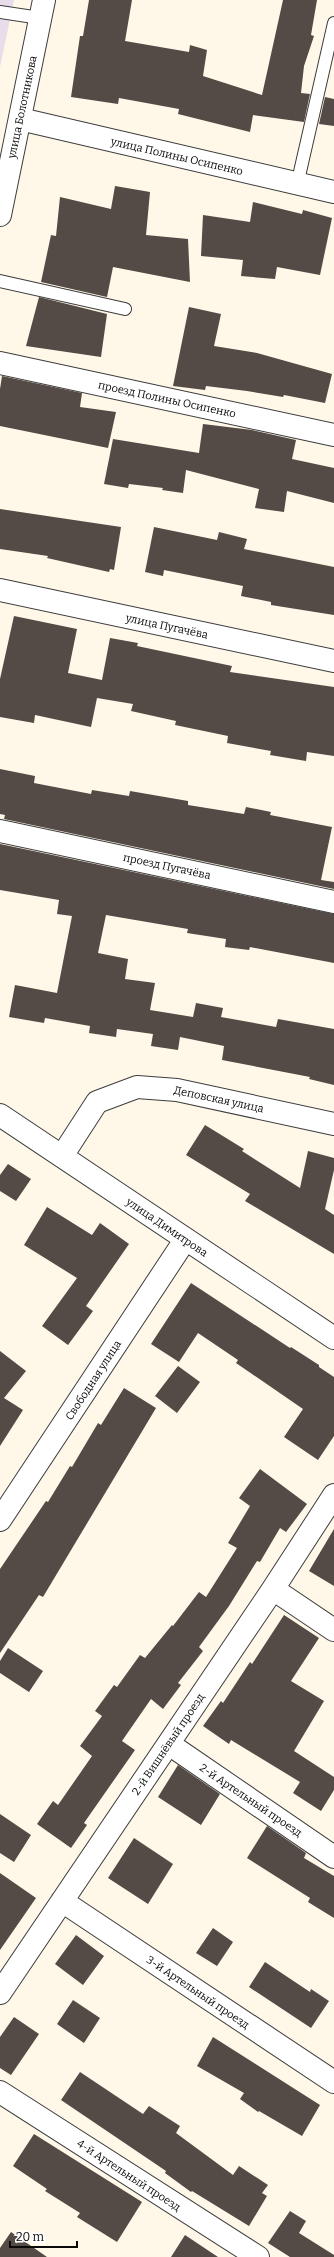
<svg xmlns="http://www.w3.org/2000/svg" width="334" height="2257" font-family="Bitter,serif">
	<rect width="100%" height="100%" fill="#fff8e8"/>
	<path fill="#e8ddeb" d="M 0,0 L 14,0 L 0,67 Z"/>
	<path fill="#544a46" d="M 89,0 L 132,0 L 125,41 L 189,52 L 190,45 L 207,50 L 203,76 L 262,95 L 283,0 L 317,0 L 311,35 L 314,36 L 304,66 L 301,93 L 310,94 L 304,122 L 253,115 L 250,132 L 178,114 L 179,109 L 119,98 L 118,104 L 71,97 L 80,36 L 83,36 Z
		M 325,97 L 334,99 L 334,126 L 319,124 Z
		M 115,186 L 150,192 L 146,235 L 188,239 L 190,282 L 113,267 L 107,297 L 41,282 L 51,235 L 56,236 L 60,197 L 111,209 Z
		M 253,202 L 302,214 L 303,210 L 332,218 L 320,275 L 277,267 L 275,279 L 241,276 L 243,260 L 201,256 L 203,215 L 250,222 Z
		M 39,297 L 107,314 L 101,357 L 26,346 Z
		M 189,307 L 221,314 L 214,346 L 257,353 L 332,374 L 325,403 L 284,395 L 283,397 L 247,391 L 206,386 L 205,390 L 173,386 Z
		M 2,376 L 82,393 L 80,407 L 116,412 L 108,448 L 0,426 L 0,389 Z
		M 203,424 L 252,430 L 296,440 L 292,459 L 334,468 L 334,503 L 287,491 L 284,512 L 255,508 L 259,489 L 186,470 L 183,493 L 162,490 L 163,488 L 129,484 L 128,488 L 104,484 L 113,439 L 199,453 Z
		M 0,509 L 121,527 L 114,570 L 110,569 L 109,572 L 47,558 L 48,556 L 0,549 Z
		M 154,527 L 217,540 L 219,532 L 247,539 L 244,549 L 334,567 L 334,615 L 271,605 L 271,602 L 241,596 L 243,586 L 164,570 L 163,576 L 145,572 Z
		M 14,616 L 77,629 L 68,673 L 102,680 L 110,638 L 138,643 L 137,646 L 232,666 L 230,672 L 334,687 L 334,756 L 307,752 L 306,761 L 270,755 L 271,751 L 227,743 L 228,736 L 175,725 L 176,721 L 131,711 L 133,704 L 97,698 L 91,727 L 35,715 L 34,723 L 0,717 L 0,679 Z
		M 0,769 L 35,776 L 34,783 L 91,794 L 92,790 L 129,796 L 130,791 L 188,801 L 188,805 L 244,814 L 246,807 L 271,812 L 270,815 L 332,827 L 321,880 L 334,882 L 334,889 L 4,819 L 5,815 L 0,814 Z
		M 0,844 L 334,914 L 334,963 L 250,947 L 249,950 L 225,947 L 226,939 L 187,933 L 188,929 L 106,915 L 98,953 L 128,959 L 125,979 L 155,983 L 150,1010 L 193,1017 L 196,1003 L 223,1008 L 221,1017 L 276,1027 L 278,1019 L 334,1029 L 334,1085 L 309,1079 L 310,1077 L 222,1060 L 224,1046 L 180,1037 L 178,1050 L 151,1046 L 153,1034 L 117,1029 L 116,1037 L 89,1033 L 90,1026 L 45,1018 L 44,1023 L 9,1017 L 15,985 L 57,993 L 72,916 L 57,914 L 59,900 L 0,890 Z
		M 205,1125 L 244,1149 L 242,1151 L 300,1188 L 308,1151 L 334,1158 L 334,1170 L 325,1209 L 334,1215 L 334,1254 L 245,1201 L 250,1194 L 186,1155 Z
		M 8,1164 L 31,1179 L 16,1201 L 0,1191 L 0,1175 Z
		M 47,1207 L 92,1235 L 100,1223 L 129,1244 L 86,1306 L 93,1311 L 68,1345 L 42,1326 L 77,1278 L 24,1245 Z
		M 191,1283 L 290,1348 L 291,1347 L 319,1365 L 319,1367 L 334,1377 L 334,1436 L 318,1460 L 284,1437 L 303,1409 L 236,1363 L 238,1360 L 198,1333 L 179,1362 L 151,1344 Z
		M 0,1351 L 26,1371 L 4,1398 L 23,1410 L 0,1446 Z
		M 178,1366 L 200,1382 L 177,1413 L 155,1396 Z
		M 124,1388 L 156,1408 L 43,1597 L 39,1595 L 0,1653 L 0,1569 L 46,1501 L 48,1502 L 70,1466 L 72,1467 L 98,1423 L 101,1425 Z
		M 260,1469 L 307,1504 L 286,1532 L 280,1528 L 260,1562 L 257,1561 L 229,1606 L 199,1647 L 203,1651 L 178,1683 L 181,1685 L 163,1709 L 151,1699 L 122,1741 L 135,1750 L 84,1823 L 87,1825 L 71,1848 L 37,1824 L 53,1801 L 58,1805 L 92,1756 L 80,1746 L 102,1716 L 95,1711 L 114,1685 L 117,1687 L 140,1655 L 145,1658 L 172,1625 L 173,1626 L 199,1592 L 206,1597 L 237,1548 L 228,1543 L 250,1506 L 239,1498 Z
		M 334,1529 L 334,1586 L 309,1571 Z
		M 284,1615 L 319,1638 L 291,1681 L 324,1701 L 294,1751 L 334,1777 L 334,1790 L 321,1811 L 293,1793 L 300,1782 L 231,1740 L 229,1744 L 203,1726 L 221,1701 L 223,1703 L 250,1662 L 252,1664 Z
		M 8,1648 L 43,1671 L 29,1692 L 0,1673 L 0,1661 Z
		M 178,1765 L 220,1794 L 201,1825 L 158,1797 Z
		M 0,1814 L 31,1835 L 14,1862 L 0,1853 Z
		M 267,1826 L 306,1853 L 304,1858 L 334,1876 L 334,1918 L 308,1902 L 310,1898 L 247,1858 Z
		M 134,1838 L 173,1864 L 148,1904 L 108,1878 Z
		M 0,1873 L 36,1898 L 0,1950 Z
		M 213,1928 L 233,1942 L 217,1966 L 196,1953 Z
		M 76,1935 L 104,1956 L 83,1985 L 55,1964 Z
		M 265,1962 L 310,1992 L 311,1989 L 329,2001 L 311,2028 L 249,1987 Z
		M 73,2000 L 100,2018 L 84,2043 L 57,2024 Z
		M 14,2017 L 39,2034 L 11,2075 L 0,2068 L 0,2037 Z
		M 213,2037 L 320,2105 L 302,2136 L 259,2111 L 258,2112 L 240,2099 L 244,2093 L 197,2066 Z
		M 80,2072 L 143,2114 L 149,2106 L 180,2126 L 176,2133 L 233,2175 L 239,2166 L 268,2185 L 262,2193 L 267,2196 L 249,2226 L 192,2191 L 191,2192 L 165,2173 L 166,2171 L 61,2100 Z
		M 34,2134 L 142,2202 L 117,2242 L 77,2217 L 80,2213 L 45,2191 L 47,2189 L 13,2166 Z
		M 290,2211 L 306,2221 L 299,2233 L 334,2255 L 334,2257 L 290,2257 L 268,2243 Z
		M 11,2232 L 47,2257 L 0,2257 L 0,2248 Z
		M 185,2235 L 218,2257 L 171,2257 Z"/>
	<g fill="none" stroke-linecap="round" stroke-linejoin="round">
		<g stroke="#3d3d3d" stroke-width="14">
			<path id="service" d="M 0,12 L 40,18
				M 297,185 L 334,23
				M 0,281 L 125,309"/>
		</g>
		<g stroke="#3d3d3d" stroke-width="24">
			<path id="minor" d="M 20,119 L 334,192
				M 0,215 L 44,0
				M 0,363 L 334,435
				M 0,590 L 334,661
				M 0,831 L 334,902
				M 62,1156 L 97,1102 L 137,1087 L 177,1090 L 334,1124
				M 0,1520 L 185,1240
				M 273,1589 L 334,1630
				M 169,1744 L 334,1857
				M 62,1901 L 334,2082
				M 0,1993 L 273,1589 L 334,1495
				M 0,2092 L 258,2257"/>
		</g>
		<g stroke="#3d3d3d" stroke-width="24">
			<path id="tertiary" d="M 0,1115 L 334,1338"/>
		</g>
		<use href="#service" stroke="#fff" stroke-width="12"/>
		<use href="#minor" stroke="#fff" stroke-width="22"/>
		<use href="#tertiary" stroke="#fff" stroke-width="22"/>
	</g>
	<g text-anchor="middle" stroke-width="4" stroke-linejoin="round" paint-order="stroke">
		<g font-size="11" fill="#0a0a0a" stroke="#fff">
			<text transform="translate(22 107) rotate(-78)" y="4">улица Болотникова</text>
			<text transform="translate(177 156) rotate(13)" y="4">улица Полины Осипенко</text>
			<text transform="translate(167 399) rotate(12)" y="4">проезд Полины Осипенко</text>
			<text transform="translate(167 626) rotate(12)" y="4">улица Пугачёва</text>
			<text transform="translate(167 866) rotate(12)" y="4">проезд Пугачёва</text>
			<text transform="translate(219 1099) rotate(12)" y="4">Деповская улица</text>
			<text transform="translate(167 1227) rotate(34)" y="4">улица Димитрова</text>
			<text transform="translate(93 1380) rotate(-57)" y="4">Свободная улица</text>
			<text transform="translate(168 1744) rotate(-56)" y="4">2-й Вишнёвый проезд</text>
			<text transform="translate(251 1800) rotate(34)" y="4">2-й Артельный проезд</text>
			<text transform="translate(198 1992) rotate(34)" y="4">3-й Артельный проезд</text>
			<text transform="translate(129 2175) rotate(33)" y="4">4-й Артельный проезд</text>
		</g>
	</g>
	<path d="M10 2241v6h67v-6" fill="none" stroke="#0a0a0a" stroke-width="2"/>
	<text x="16" y="2241" font-size="12" fill="#0a0a0a" stroke="#ffffff" stroke-width="3" paint-order="stroke">20 m</text>
</svg>
